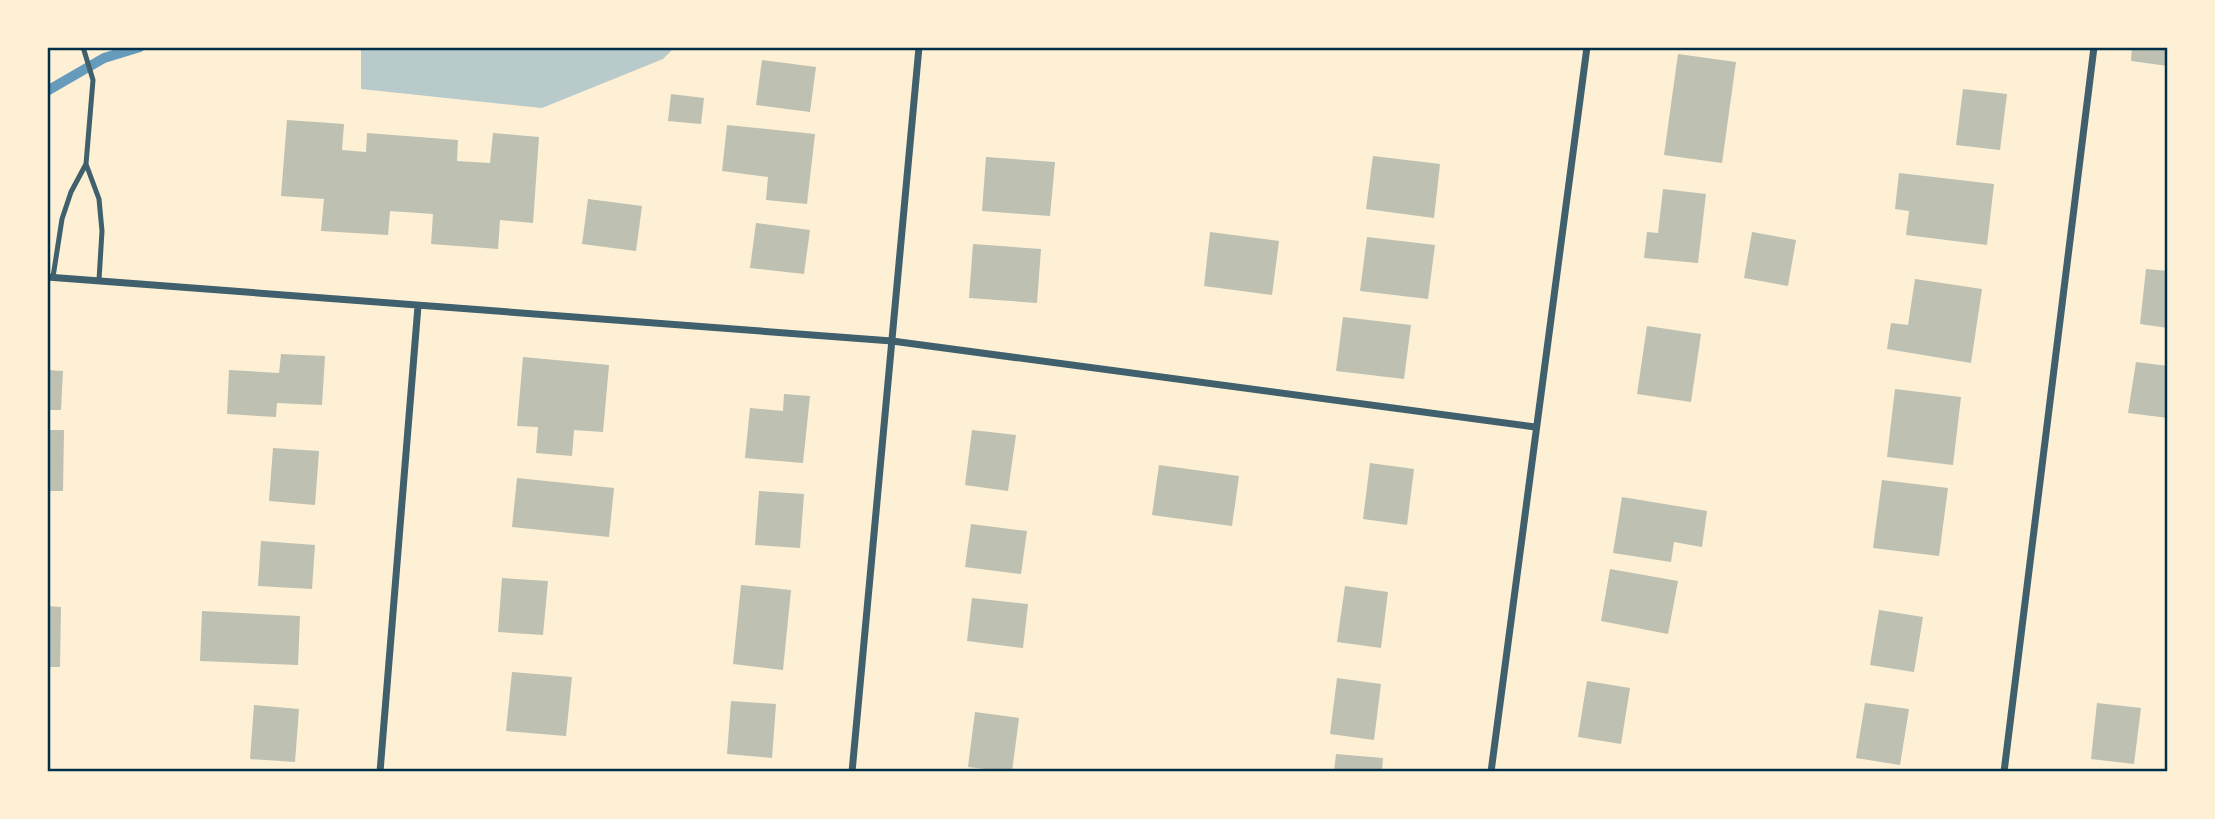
<svg xmlns="http://www.w3.org/2000/svg" width="2215" height="819" font-family="Karla,sans-serif">
	<rect width="100%" height="100%" fill="#fdf0d5"/>
	<path fill="#b9caca" d="M 361,47 L 675,47 L 663,59 L 542,108 L 361,89 Z"/>
	<g fill="none" stroke-linecap="round" stroke-linejoin="round">
		<path stroke="#669bbc" stroke-width="10" d="M 47,91 L 104,58 L 140,47"/>
	</g>
	<path fill="#bec0b2" d="M 2132,47 L 2168,47 L 2168,66 L 2131,61 Z
		M 1678,54 L 1736,62 L 1722,163 L 1664,155 Z
		M 762,60 L 816,67 L 810,112 L 756,105 Z
		M 1963,89 L 2007,94 L 2000,150 L 1956,145 Z
		M 671,94 L 704,98 L 701,124 L 668,121 Z
		M 287,120 L 344,124 L 342,150 L 366,152 L 367,133 L 458,140 L 457,161 L 490,163 L 493,133 L 539,137 L 533,223 L 500,220 L 498,249 L 431,244 L 433,214 L 390,211 L 388,235 L 321,231 L 324,199 L 281,196 Z
		M 727,125 L 815,134 L 807,204 L 766,200 L 768,177 L 722,171 Z
		M 1373,156 L 1440,164 L 1434,218 L 1366,209 Z
		M 986,157 L 1055,162 L 1050,216 L 982,211 Z
		M 1899,173 L 1994,184 L 1987,245 L 1906,235 L 1909,211 L 1895,209 Z
		M 1663,189 L 1706,194 L 1698,263 L 1644,258 L 1647,232 L 1658,233 Z
		M 588,199 L 642,206 L 636,251 L 582,244 Z
		M 756,223 L 810,230 L 804,274 L 750,268 Z
		M 1210,232 L 1279,241 L 1272,295 L 1204,286 Z
		M 1752,232 L 1796,240 L 1788,286 L 1744,278 Z
		M 1367,237 L 1435,245 L 1428,299 L 1360,291 Z
		M 973,244 L 1041,249 L 1037,303 L 969,298 Z
		M 2146,269 L 2168,271 L 2168,328 L 2140,324 Z
		M 1915,279 L 1982,289 L 1971,363 L 1887,349 L 1891,323 L 1908,325 Z
		M 1343,317 L 1411,325 L 1404,379 L 1336,371 Z
		M 1647,326 L 1701,334 L 1691,402 L 1637,394 Z
		M 281,354 L 325,356 L 322,405 L 277,403 L 276,417 L 227,414 L 229,370 L 279,373 Z
		M 523,357 L 609,365 L 603,432 L 574,430 L 572,456 L 536,453 L 538,427 L 517,426 Z
		M 2136,362 L 2168,366 L 2168,418 L 2128,413 Z
		M 47,370 L 63,371 L 61,410 L 47,410 Z
		M 1895,389 L 1961,397 L 1953,465 L 1887,457 Z
		M 784,394 L 810,396 L 803,463 L 745,458 L 750,408 L 783,411 Z
		M 47,430 L 64,430 L 63,491 L 47,491 Z
		M 972,430 L 1016,435 L 1008,491 L 965,485 Z
		M 273,448 L 319,451 L 315,505 L 269,501 Z
		M 1370,463 L 1414,469 L 1407,525 L 1363,519 Z
		M 1159,465 L 1239,476 L 1232,526 L 1152,515 Z
		M 517,478 L 614,488 L 609,537 L 512,527 Z
		M 1882,480 L 1948,488 L 1939,556 L 1873,548 Z
		M 759,491 L 804,494 L 800,548 L 755,545 Z
		M 1622,497 L 1707,511 L 1702,547 L 1674,542 L 1671,562 L 1613,553 Z
		M 971,524 L 1027,531 L 1021,574 L 965,567 Z
		M 261,541 L 315,545 L 312,589 L 258,586 Z
		M 1610,569 L 1678,581 L 1668,634 L 1601,621 Z
		M 502,578 L 548,581 L 543,635 L 498,632 Z
		M 741,585 L 791,590 L 783,670 L 733,664 Z
		M 1345,586 L 1388,592 L 1381,648 L 1337,642 Z
		M 972,598 L 1028,604 L 1023,648 L 967,641 Z
		M 47,606 L 61,607 L 60,667 L 47,667 Z
		M 1879,610 L 1923,617 L 1914,672 L 1870,665 Z
		M 202,611 L 300,616 L 298,665 L 200,661 Z
		M 512,672 L 572,677 L 566,736 L 506,731 Z
		M 1337,678 L 1381,684 L 1374,740 L 1330,734 Z
		M 1587,681 L 1630,688 L 1621,744 L 1578,737 Z
		M 731,701 L 776,704 L 772,758 L 727,754 Z
		M 1865,703 L 1909,709 L 1900,765 L 1856,758 Z
		M 2097,703 L 2141,708 L 2134,764 L 2091,759 Z
		M 254,705 L 299,709 L 295,762 L 250,759 Z
		M 975,712 L 1019,718 L 1012,772 L 968,767 Z
		M 1336,754 L 1383,758 L 1382,772 L 1334,772 Z"/>
	<g fill="none" stroke-linecap="round" stroke-linejoin="round">
		<path stroke="#3f606c" stroke-width="5" d="M 83,47 L 93,80 L 86,164
			M 53,277 L 62,219 L 71,192 L 86,164 L 99,199 L 102,231 L 99,280"/>
		<path stroke="#3f606c" stroke-width="7" d="M 47,277 L 892,341 L 1535,427
			M 380,772 L 418,306
			M 852,772 L 919,47
			M 1491,772 L 1587,47
			M 2004,772 L 2094,47"/>
	</g>
	<rect width="2215" height="819" fill="none" stroke="#fdf0d5" stroke-width="98"/>
	<rect x="49" y="49" width="2117" height="721" fill="none" stroke="#003049" stroke-width="2.5"/>
</svg>
